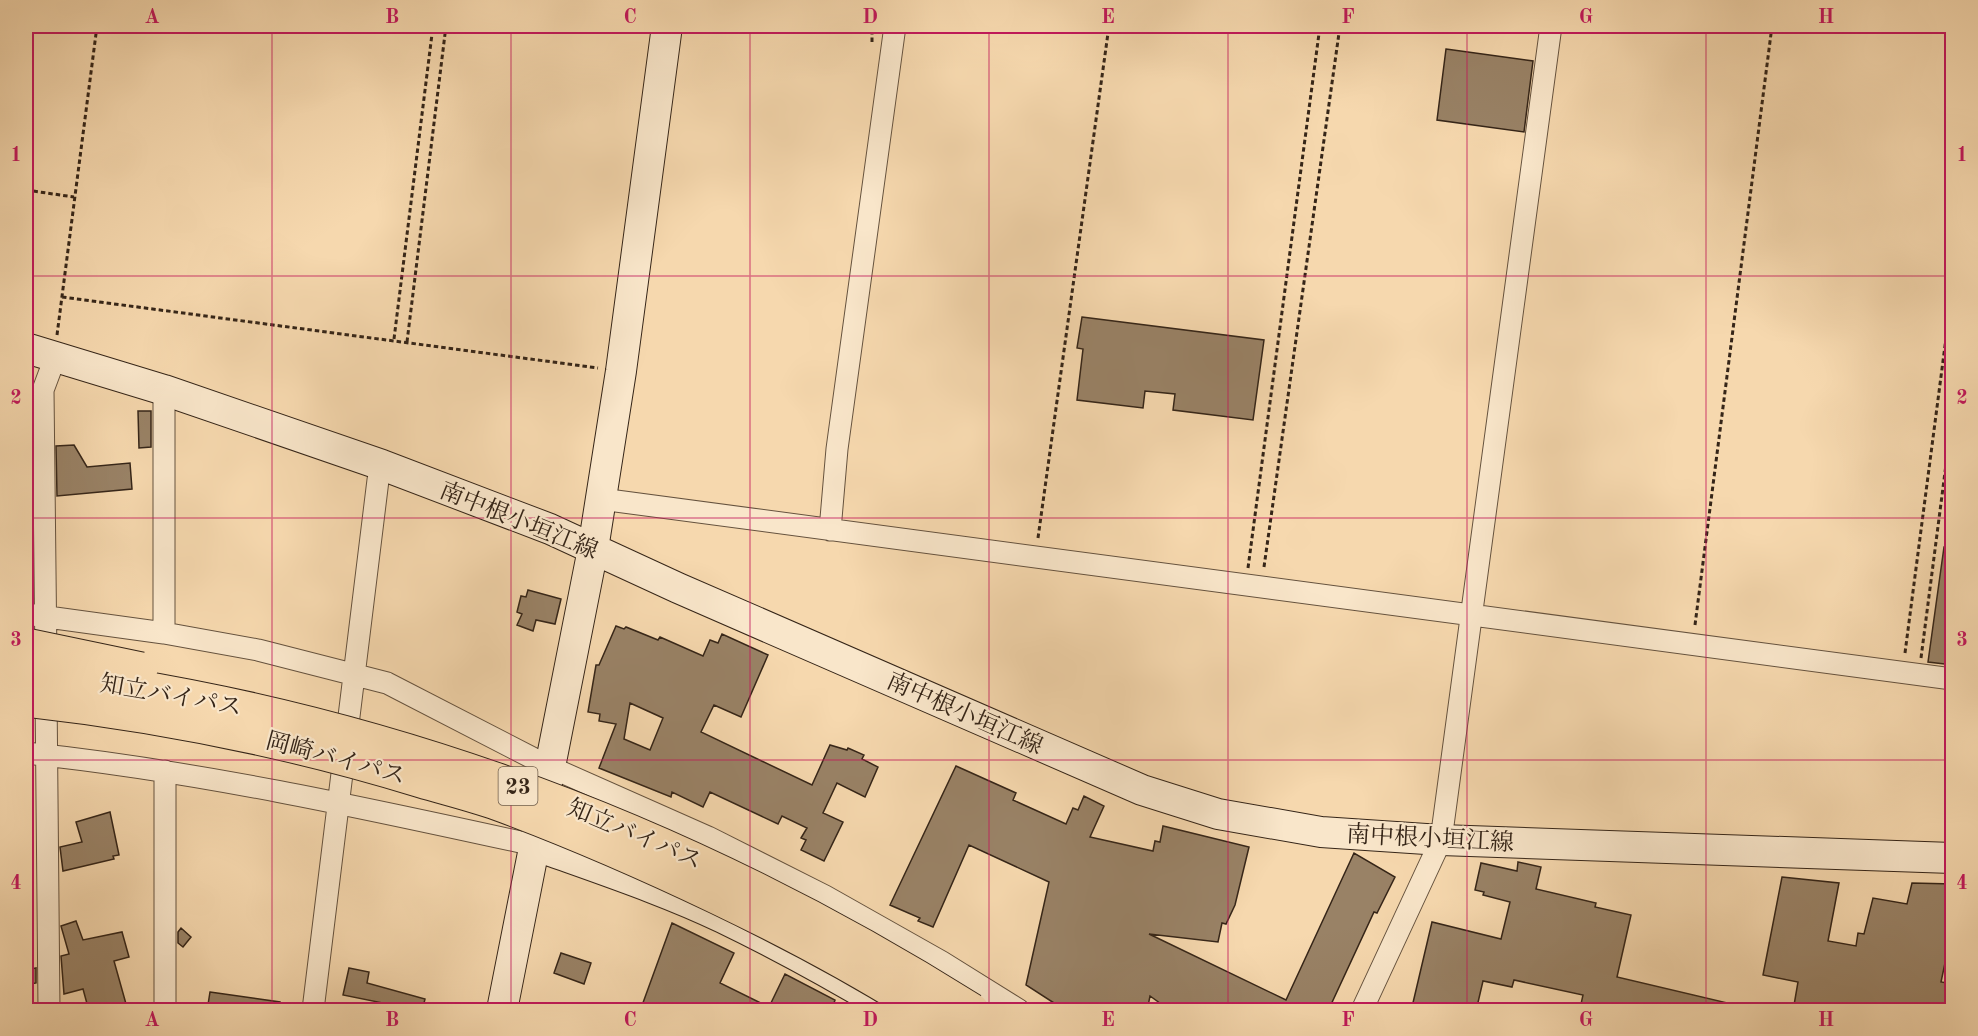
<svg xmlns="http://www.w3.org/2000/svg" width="1978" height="1036" font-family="'Old Standard TT','Noto Serif JP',serif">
	<rect width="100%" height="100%" fill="#f6d8ae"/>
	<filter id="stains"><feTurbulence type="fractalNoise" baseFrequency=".00333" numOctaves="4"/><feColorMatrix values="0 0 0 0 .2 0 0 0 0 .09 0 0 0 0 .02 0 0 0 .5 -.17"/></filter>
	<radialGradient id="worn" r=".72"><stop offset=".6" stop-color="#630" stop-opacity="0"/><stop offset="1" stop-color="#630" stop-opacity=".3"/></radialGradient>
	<path fill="#998266" stroke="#352518" stroke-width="1.5" fill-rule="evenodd" d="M 1446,49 L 1533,61 L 1524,132 L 1437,120 Z
		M 1082,317 L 1264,340 L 1253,420 L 1173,410 L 1175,394 L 1145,391 L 1143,408 L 1077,400 L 1083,349 L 1077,348 Z
		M 138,411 L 151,411 L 151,447 L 139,448 Z
		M 74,445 L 87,467 L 130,463 L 132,489 L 57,496 L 56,446 Z
		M 1944,547 L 1953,548 L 1953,665 L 1928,662 Z
		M 528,590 L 561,599 L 555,624 L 536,620 L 533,631 L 517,625 L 522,614 L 517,612 L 521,596 L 526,597 Z
		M 616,626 L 624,629 L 626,627 L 658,640 L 660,637 L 703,656 L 710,640 L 718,643 L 722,634 L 768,655 L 741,717 L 714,705 L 701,732 L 812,785 L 830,745 L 847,750 L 848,748 L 864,755 L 862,759 L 878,767 L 865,797 L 837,783 L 823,813 L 843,822 L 824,861 L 801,850 L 806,840 L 801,838 L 807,828 L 782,816 L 778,824 L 710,792 L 703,807 L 672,792 L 671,797 L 599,768 L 616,724 L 599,721 L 600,714 L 588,712 L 596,665 L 599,665 ZM 630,703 L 663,718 L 650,750 L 624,739 Z
		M 956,766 L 1016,793 L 1013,800 L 1066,824 L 1073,808 L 1078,810 L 1084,796 L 1104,806 L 1090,837 L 1153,851 L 1155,841 L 1160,842 L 1163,826 L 1249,847 L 1235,905 L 1226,924 L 1222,923 L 1218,942 L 1149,934 L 1286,1000 L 1354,853 L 1395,877 L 1377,913 L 1374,912 L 1328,1011 L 1171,1011 L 1150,996 L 1147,1011 L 1075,1011 L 1054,1003 L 1026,985 L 1049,882 L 969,845 L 933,927 L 918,921 L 920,918 L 890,905 Z
		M 110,812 L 119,855 L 113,856 L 114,859 L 63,871 L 60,847 L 82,842 L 76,822 Z
		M 1518,862 L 1541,867 L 1536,889 L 1596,903 L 1595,907 L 1631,915 L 1617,977 L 1736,1005 L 1736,1011 L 1587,1011 L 1588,1005 L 1581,1004 L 1583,995 L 1514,980 L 1512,987 L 1483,981 L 1476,1011 L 1429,1011 L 1412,1007 L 1432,922 L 1501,939 L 1510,902 L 1483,895 L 1484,892 L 1475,890 L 1481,863 L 1517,871 Z
		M 1782,877 L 1839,883 L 1828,941 L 1856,946 L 1858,933 L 1864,934 L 1873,898 L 1907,904 L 1912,883 L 1953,884 L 1953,950 L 1948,949 L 1941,982 L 1953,984 L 1953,1011 L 1793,1011 L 1798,982 L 1763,975 Z
		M 76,921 L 83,940 L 122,932 L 129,957 L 114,961 L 128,1011 L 89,1011 L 83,989 L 64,994 L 61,956 L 69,954 L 61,926 Z
		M 672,923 L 734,953 L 720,983 L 769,1007 L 785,974 L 835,1000 L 831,1011 L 640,1011 Z
		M 181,928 L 191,937 L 183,947 L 178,943 L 178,932 Z
		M 561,953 L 591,963 L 584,984 L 554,973 Z
		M 36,968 L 36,983 L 26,985 L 26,970 Z
		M 349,968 L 369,972 L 367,983 L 425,999 L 422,1011 L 381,1011 L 383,1003 L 343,995 Z
		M 210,992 L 280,1002 L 280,1011 L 207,1011 Z"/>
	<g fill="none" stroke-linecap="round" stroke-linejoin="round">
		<g stroke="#65523e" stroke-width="23">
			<path id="street" d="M 164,390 L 164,633
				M 601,499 L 1952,679
				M 830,530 L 837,449 L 895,26
				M 26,614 L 164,633 L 258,650 L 387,683 L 550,767 L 708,837 L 825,896 L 942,962 L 1019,1010
				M 46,661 L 43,390 L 55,358
				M 46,692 L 49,1010
				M 26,753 C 197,771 365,808 534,845
				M 165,1010 L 165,771
				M 313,1010 L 378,480 L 382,465
				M 1362,1010 L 1441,840 L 1551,26"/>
		</g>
		<g stroke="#352518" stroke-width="32">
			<path id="secondary" d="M 26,348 L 164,390 L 382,465 L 550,529 L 678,588 L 1142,790 L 1218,814 L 1321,832 L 1441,840 L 1952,858
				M 534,845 C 597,868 662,889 723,918 C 781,946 837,977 892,1010
				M 502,1010 L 593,549 L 621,371 L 667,26"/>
		</g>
		<path stroke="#352518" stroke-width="3" stroke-dasharray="4.5 3" stroke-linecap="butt" d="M 872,42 L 872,26
			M 26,190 L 74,197
			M 62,297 L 598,368
			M 57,335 L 97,26
			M 394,339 L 433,26
			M 407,342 L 446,26
			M 1038,538 L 1109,26
			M 1264,567 L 1340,26
			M 1248,568 L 1320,26
			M 1695,625 L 1772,26
			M 1905,653 L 1952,292
			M 1921,658 L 1952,418"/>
		<use href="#street" stroke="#f9e6ca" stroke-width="21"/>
		<use href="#secondary" stroke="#f9e6ca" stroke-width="30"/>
		<g stroke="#352518" stroke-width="35" stroke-linecap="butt">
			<path id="highway-bridge" d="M 26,645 L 141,669
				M 26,673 C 59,677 93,680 127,685 C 429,735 713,847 972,1010
				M 26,700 C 160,715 291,741 421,781 C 448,789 477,796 504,806 C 576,833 647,864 716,897 C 787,931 857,968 923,1010"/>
		</g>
		<use href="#highway-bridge" stroke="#f6d8ae" stroke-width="33"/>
	</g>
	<path fill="none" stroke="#c2185b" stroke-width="1.5" stroke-opacity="0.55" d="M 272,26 L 272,1010M 511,26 L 511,1010M 750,26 L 750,1010M 989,26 L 989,1010M 1228,26 L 1228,1010M 1467,26 L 1467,1010M 1706,26 L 1706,1010M 26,276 L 1952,276M 26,518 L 1952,518M 26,760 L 1952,760"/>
	<g text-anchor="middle" stroke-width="4.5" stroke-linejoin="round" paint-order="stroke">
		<rect fill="#f9e6ca" stroke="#705f4d" stroke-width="1.5" x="498.5" y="767" width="39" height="38" rx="4.5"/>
		<g font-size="22" font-weight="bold" fill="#352518">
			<text x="518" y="794">23</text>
		</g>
		<g font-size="24" fill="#352518" stroke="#f9e6ca">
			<text transform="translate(519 520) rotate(22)" y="8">南中根小垣江線</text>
			<text transform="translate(171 695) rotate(10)" y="8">知立バイパス</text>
			<text transform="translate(965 713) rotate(24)" y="8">南中根小垣江線</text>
			<text transform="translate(336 758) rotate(15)" y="8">岡崎バイパス</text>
			<text transform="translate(635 834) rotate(23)" y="8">知立バイパス</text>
			<text transform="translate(1430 838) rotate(3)" y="8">南中根小垣江線</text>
		</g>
	</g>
	<rect width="1978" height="1036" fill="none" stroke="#f6d8ae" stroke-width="66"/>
	<rect x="33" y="33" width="1912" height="970" fill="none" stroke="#c2185b" stroke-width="2"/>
	<g font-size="20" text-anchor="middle" font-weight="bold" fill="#c2185b">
		<text x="152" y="23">A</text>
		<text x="392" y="23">B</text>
		<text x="630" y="23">C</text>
		<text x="870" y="23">D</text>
		<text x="1108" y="23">E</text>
		<text x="1348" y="23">F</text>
		<text x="1586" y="23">G</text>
		<text x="1826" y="23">H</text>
		<text x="16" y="161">1</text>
		<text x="1962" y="161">1</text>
		<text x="16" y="404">2</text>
		<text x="1962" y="404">2</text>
		<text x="16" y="646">3</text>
		<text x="1962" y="646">3</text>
		<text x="16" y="889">4</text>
		<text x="1962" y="889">4</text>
		<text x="152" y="1026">A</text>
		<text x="392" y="1026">B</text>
		<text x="630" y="1026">C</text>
		<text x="870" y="1026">D</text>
		<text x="1108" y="1026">E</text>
		<text x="1348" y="1026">F</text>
		<text x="1586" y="1026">G</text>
		<text x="1826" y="1026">H</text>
	</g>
	<rect width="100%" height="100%" filter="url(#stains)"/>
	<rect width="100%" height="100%" fill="url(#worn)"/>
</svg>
